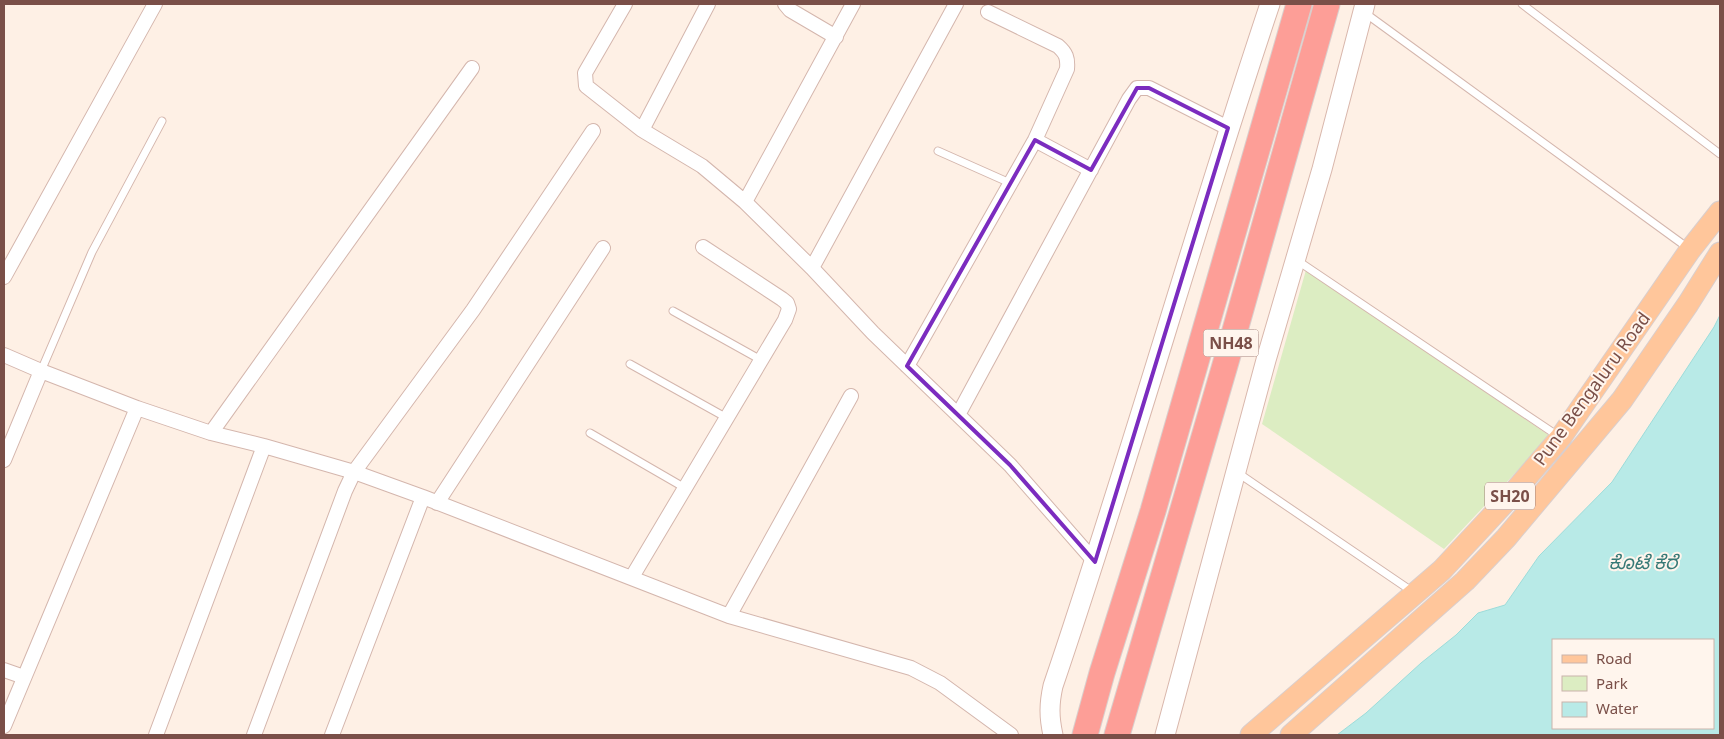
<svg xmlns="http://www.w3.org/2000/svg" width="1724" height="739" font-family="'Noto Sans','Noto Sans Kannada',sans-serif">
	<rect width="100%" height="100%" fill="#fef0e5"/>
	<path fill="#dcedc2" d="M 1306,270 L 1550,436 L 1444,549 L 1262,424 Z"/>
	<path fill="#b8eae7" stroke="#9ddcda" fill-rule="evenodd" d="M 1720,315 L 1720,735 L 1337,735 L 1366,713 L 1421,663 L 1456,635 L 1478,613 L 1505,605 L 1539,556 L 1612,482 L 1714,327 ZM 1553,640 L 1713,640 L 1713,728 L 1553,728 Z"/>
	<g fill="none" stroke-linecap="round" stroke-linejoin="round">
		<g stroke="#d4b6ad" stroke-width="9">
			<path id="lane" d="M 1522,4 L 1720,154
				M 1365,13 L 1688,248
				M 938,151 L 1010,183
				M 1298,261 L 1558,436
				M 673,311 L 761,360
				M 630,364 L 727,418
				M 41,371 L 92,252 L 162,121
				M 590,433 L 685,488
				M 1238,473 L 1413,592"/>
		</g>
		<g stroke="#d4b6ad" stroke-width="16">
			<path id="street" d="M 625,4 L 585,73 L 586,86 L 642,130 L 702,166 L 745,202 L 812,268 L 873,333 L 1010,465 L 1095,562
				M 785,4 L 790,10 L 836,37
				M 642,130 L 708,4
				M 1035,140 L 1091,170
				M 745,202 L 853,4
				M 812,268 L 956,4
				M 4,277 L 155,4
				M 4,355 L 41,371 L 137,408 L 211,433 L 264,446 L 354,472 L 423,497 L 729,616 L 911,668 L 940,683 L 1011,735
				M 907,366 L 1035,140 L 1067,69 C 1068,58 1066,53 1058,46 L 988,12
				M 958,415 L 1129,99 L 1137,88 L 1149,88 L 1228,128
				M 211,433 L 472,68
				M 4,460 L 41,371
				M 437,503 L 603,248
				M 632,577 L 785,320 L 789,309 L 787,303 L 782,299 L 703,247
				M 729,616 L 851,396
				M 4,670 L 24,677
				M 4,726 L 137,408
				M 156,735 L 264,446
				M 254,735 L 345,491 L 354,472 L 473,310 L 593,131
				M 332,735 L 423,497"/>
		</g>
		<g stroke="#d9b7ac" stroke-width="21">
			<path id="secondary" d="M 1053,735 C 1049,717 1049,704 1053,686 C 1130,460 1194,230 1270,4
				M 1165,735 L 1266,360 L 1322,169 L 1365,4"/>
		</g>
		<g stroke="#dacecc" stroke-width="23">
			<path id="primary" d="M 1251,735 L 1442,570 L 1508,499 L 1561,437 L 1690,250 L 1720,212
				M 1291,735 L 1465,581 L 1506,538 L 1622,400 L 1688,304 L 1720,253"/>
		</g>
		<g stroke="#dacecc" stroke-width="27">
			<path id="highway" d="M 1085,735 L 1102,673 L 1153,511 L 1299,4
				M 1117,735 L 1230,348 L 1327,4"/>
		</g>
		<use href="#lane" stroke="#fff" stroke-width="7"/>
		<use href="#street" stroke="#fff" stroke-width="14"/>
		<use href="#secondary" stroke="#fff" stroke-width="19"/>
		<use href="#primary" stroke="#ffc69b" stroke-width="21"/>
		<use href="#highway" stroke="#fd9e97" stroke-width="25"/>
	</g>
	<path fill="none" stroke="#7b2cbf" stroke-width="4" stroke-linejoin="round" d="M 1137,88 L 1149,88 L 1228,128 L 1095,562 L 1010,465 L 907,366 L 1035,140 L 1091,170 Z"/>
	<g text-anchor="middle" stroke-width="4" stroke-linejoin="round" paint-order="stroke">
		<g fill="#fff5ed" stroke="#a2817a" stroke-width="1">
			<rect x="1203.5" y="329.5" width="55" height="27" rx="4"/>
			<rect x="1485" y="482.5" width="50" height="27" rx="4"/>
		</g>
		<g font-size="16" font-weight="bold" fill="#7a4f48">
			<text x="1231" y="349">NH48</text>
			<text x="1510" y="502">SH20</text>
		</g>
		<g font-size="18" fill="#7a4f48" stroke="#fff5ed">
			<text transform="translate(1592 389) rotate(-54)" y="6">Pune Bengaluru Road</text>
		</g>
		<g font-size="19" font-style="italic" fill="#377976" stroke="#fff5ed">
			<text x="1643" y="569">ಕೊಟೆ ಕೆರೆ</text>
		</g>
	</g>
	<rect width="1724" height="739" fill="none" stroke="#7a4f48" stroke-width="10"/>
	<rect x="1552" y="639" width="162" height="90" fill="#fff5ed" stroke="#cab3ab"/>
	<rect x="1562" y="655" width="25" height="8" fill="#ffc69b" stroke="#cab3ab"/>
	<text x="1596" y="664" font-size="15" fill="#7a4f48">Road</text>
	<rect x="1562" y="676" width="25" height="15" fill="#dcedc2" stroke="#cab3ab"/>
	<text x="1596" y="689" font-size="15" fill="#7a4f48">Park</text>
	<rect x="1562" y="702" width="25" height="15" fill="#b8eae7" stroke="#cab3ab"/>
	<text x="1596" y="714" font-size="15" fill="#7a4f48">Water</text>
</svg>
